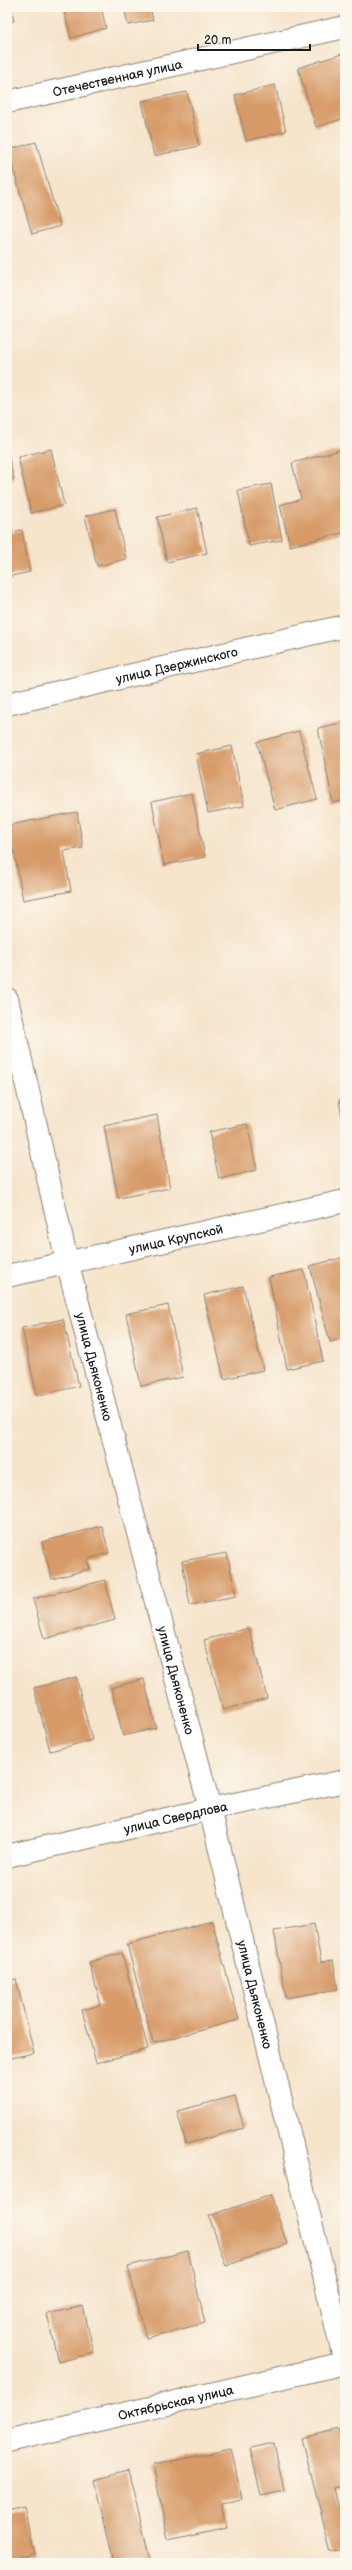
<svg xmlns="http://www.w3.org/2000/svg" width="352" height="2570" font-family="'Balsamiq Sans',sans-serif">
	<rect width="100%" height="100%" fill="#fbf7ec"/>
	<filter id="ink" filterUnits="userSpaceOnUse"><feTurbulence type="fractalNoise" baseFrequency=".025" numOctaves="2"/><feDisplacementMap in="SourceGraphic" scale="8" xChannelSelector="R" yChannelSelector="G"/><feConvolveMatrix kernelMatrix="1 2 1 2 8 2 1 2 1" color-interpolation-filters="sRGB"/></filter>
	<filter id="wash" filterUnits="userSpaceOnUse"><feTurbulence type="fractalNoise" baseFrequency=".012" numOctaves="4" result="noise"/><feDisplacementMap in="SourceGraphic" scale="16" xChannelSelector="R" yChannelSelector="G"/><feGaussianBlur stdDeviation="0.9" result="paint"/><feColorMatrix in="noise" values="0 0 0 0 0 0 0 0 0 0 0 0 0 0 0 0 0 1.4 0 .05"/><feComposite in="paint" operator="in"/></filter>
	<g filter="url(#wash)">
		<rect width="100%" height="100%" fill="#f6e4cb"/>
		<g id="blocks">
			<path fill="#d79b69" d="M 7,7 L 11,7 L 14,21 L 7,22 Z
				M 63,7 L 101,7 L 106,28 L 71,38 Z
				M 124,7 L 150,7 L 153,20 L 128,25 Z
				M 342,54 L 345,65 L 345,118 L 316,127 L 298,68 Z
				M 275,85 L 286,131 L 246,141 L 235,95 Z
				M 187,92 L 199,146 L 154,156 L 142,101 Z
				M 36,142 L 60,226 L 32,234 L 8,150 Z
				M 51,449 L 64,505 L 31,513 L 18,457 Z
				M 345,449 L 345,532 L 290,546 L 280,505 L 301,499 L 292,463 Z
				M 7,451 L 14,479 L 7,480 Z
				M 271,484 L 282,540 L 249,546 L 238,490 Z
				M 197,508 L 207,553 L 167,562 L 157,517 Z
				M 115,509 L 126,559 L 97,566 L 85,516 Z
				M 22,530 L 30,572 L 7,577 L 7,533 Z
				M 345,722 L 345,800 L 333,803 L 318,728 Z
				M 299,731 L 317,799 L 275,810 L 257,742 Z
				M 232,746 L 244,806 L 208,813 L 196,754 Z
				M 192,793 L 205,857 L 164,865 L 152,802 Z
				M 77,812 L 83,848 L 64,851 L 71,891 L 23,900 L 9,825 Z
				M 345,1098 L 345,1129 L 344,1129 L 339,1100 Z
				M 157,1115 L 170,1188 L 118,1198 L 104,1126 Z
				M 247,1124 L 257,1170 L 219,1179 L 209,1132 Z
				M 345,1257 L 345,1338 L 330,1342 L 310,1266 Z
				M 304,1270 L 323,1361 L 287,1369 L 269,1277 Z
				M 243,1286 L 263,1370 L 224,1379 L 204,1295 Z
				M 168,1305 L 183,1377 L 141,1386 L 126,1314 Z
				M 63,1319 L 79,1386 L 37,1396 L 22,1328 Z
				M 102,1526 L 109,1553 L 87,1559 L 90,1569 L 52,1579 L 42,1542 Z
				M 227,1553 L 236,1596 L 190,1605 L 182,1561 Z
				M 105,1580 L 115,1620 L 44,1639 L 33,1599 Z
				M 249,1628 L 267,1698 L 223,1710 L 204,1640 Z
				M 76,1677 L 92,1740 L 50,1751 L 34,1688 Z
				M 144,1679 L 156,1728 L 123,1736 L 111,1688 Z
				M 212,1921 L 239,2020 L 153,2043 L 127,1944 Z
				M 314,1924 L 321,1962 L 333,1960 L 338,1989 L 286,1998 L 274,1931 Z
				M 122,1953 L 148,2049 L 96,2063 L 82,2010 L 101,2005 L 89,1962 Z
				M 16,1979 L 34,2053 L 7,2059 L 7,1981 Z
				M 235,2096 L 244,2128 L 186,2144 L 177,2111 Z
				M 271,2195 L 287,2244 L 226,2266 L 209,2216 Z
				M 188,2251 L 205,2323 L 146,2338 L 128,2266 Z
				M 83,2306 L 94,2353 L 58,2362 L 47,2314 Z
				M 339,2429 L 345,2454 L 345,2486 L 334,2488 L 345,2534 L 345,2550 L 331,2553 L 302,2438 Z
				M 274,2443 L 284,2490 L 261,2495 L 250,2448 Z
				M 231,2449 L 242,2499 L 222,2503 L 227,2526 L 168,2539 L 153,2465 Z
				M 128,2471 L 151,2563 L 114,2563 L 94,2480 Z
				M 24,2507 L 34,2555 L 7,2561 L 7,2511 Z"/>
		</g>
	</g>
	<g filter="url(#ink)">
		<use href="#blocks" fill-opacity="0" stroke="#898074" stroke-width="1"/>
		<g fill="none" stroke-linecap="round" stroke-linejoin="round">
			<g stroke="#898074" stroke-width="24">
				<g id="minor">
					<path id="s1" d="M 7,102 L 345,27"/>
					<path id="s2" d="M 7,704 L 345,626"/>
					<path id="s3" d="M 7,999 L 67,1261 L 210,1809 L 345,2362"/>
					<path id="s4" d="M 7,1276 L 345,1201"/>
					<path id="s5" d="M 7,1856 L 210,1809 L 345,1781"/>
					<path id="s6" d="M 7,2441 L 345,2363"/>
				</g>
			</g>
			<use href="#minor" stroke="#fff" stroke-width="22"/>
		</g>
	</g>
	<g text-anchor="middle" stroke-width="4" stroke-linejoin="round" paint-order="stroke">
		<g font-size="13" fill="#1c1c1c" stroke="#fbf7ec">
			<text dy="5" stroke="none"><textPath href="#s1" startOffset="113">Отечественная улица</textPath></text>
			<text dy="5" stroke="none"><textPath href="#s2" startOffset="174">улица Дзержинского</textPath></text>
			<text dy="5" stroke="none"><textPath href="#s4" startOffset="173">улица Крупской</textPath></text>
			<text dy="5" stroke="none"><textPath href="#s3" startOffset="378">улица Дьяконенко</textPath></text>
			<text dy="5" stroke="none"><textPath href="#s3" startOffset="702">улица Дьяконенко</textPath></text>
			<text dy="5" stroke="none"><textPath href="#s5" startOffset="173">улица Свердлова</textPath></text>
			<text dy="5" stroke="none"><textPath href="#s3" startOffset="1026">улица Дьяконенко</textPath></text>
			<text dy="5" stroke="none"><textPath href="#s6" startOffset="173">Октябрьская улица</textPath></text>
		</g>
	</g>
	<rect width="352" height="2570" fill="none" stroke="#fbf7ec" stroke-width="24"/>
	<path d="M198 44v6h112v-6" fill="none" stroke="#1c1c1c" stroke-width="2"/>
	<text x="204" y="44" font-size="12" fill="#1c1c1c" stroke="#fbf7ec" stroke-width="3" paint-order="stroke">20 m</text>
</svg>
